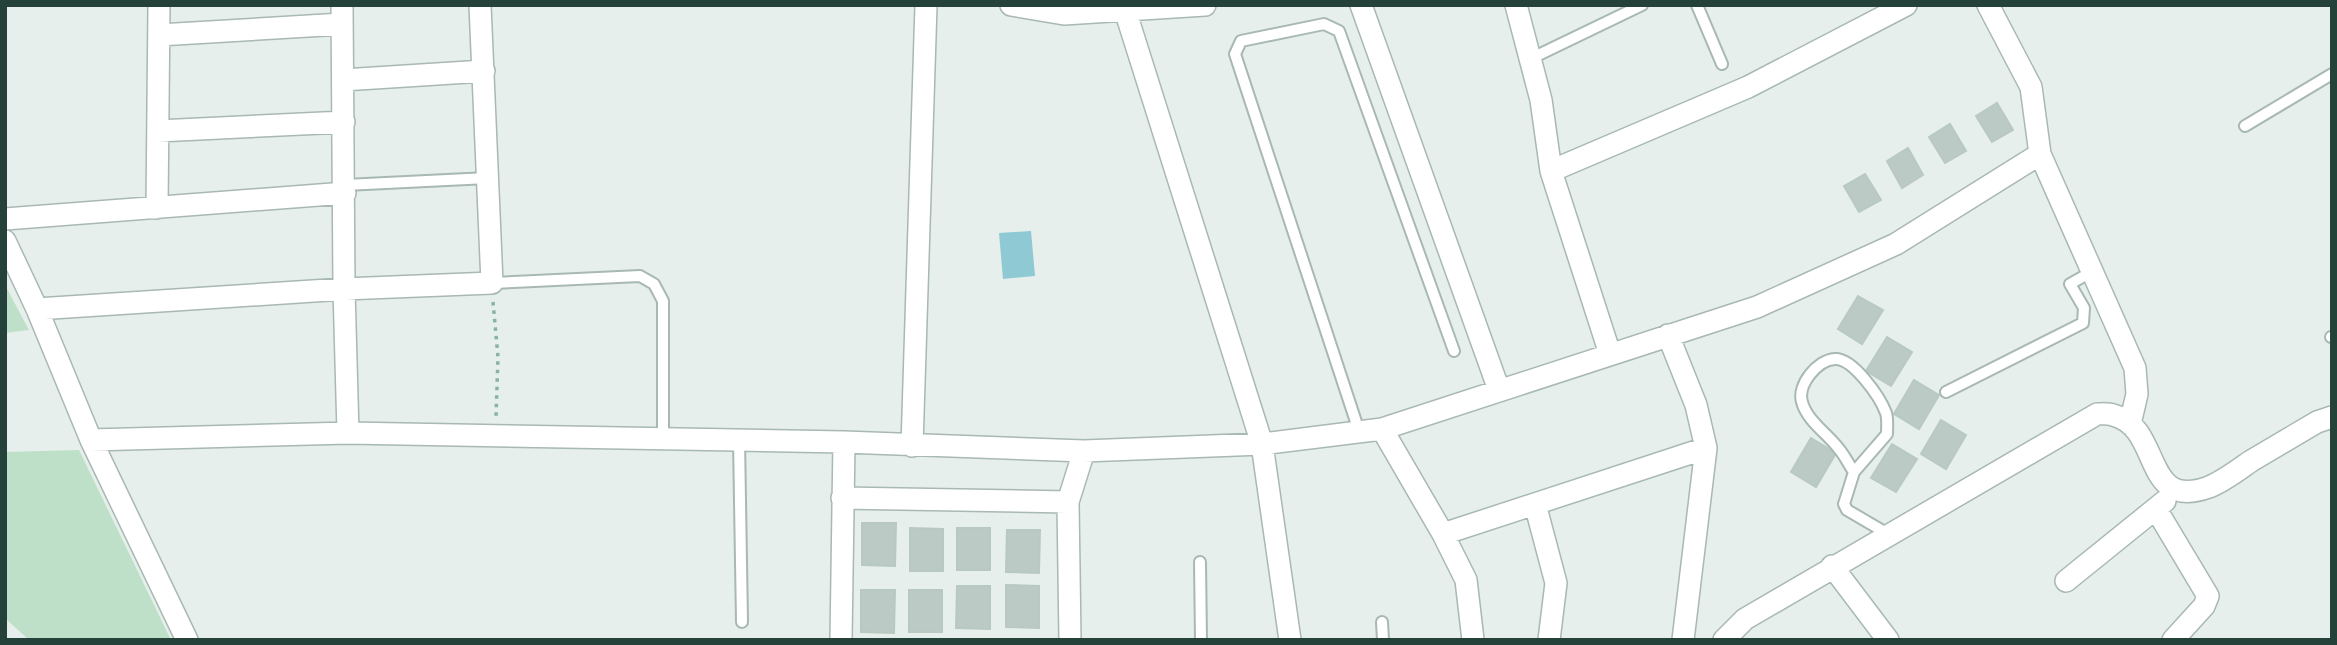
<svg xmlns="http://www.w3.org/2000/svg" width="2337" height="645" font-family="Mulish,sans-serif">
	<rect width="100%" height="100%" fill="#e6efeb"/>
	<path fill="#bfe0c8" d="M 5,285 L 29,330 L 5,333 Z
		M 79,450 L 171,640 L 29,640 L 5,618 L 5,452 Z"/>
	<path fill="#8ec9d4" d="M 1031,231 L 1035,276 L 1003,279 L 999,233 Z"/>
	<path fill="#bbcac4" stroke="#b8c9c2" stroke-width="2" d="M 1997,103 L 2013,130 L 1992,142 L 1976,116 Z
		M 1950,124 L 1966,151 L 1945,163 L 1929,137 Z
		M 1908,148 L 1923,175 L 1902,188 L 1887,161 Z
		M 1865,174 L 1881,200 L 1859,212 L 1844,186 Z
		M 1858,296 L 1883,310 L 1862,344 L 1838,329 Z
		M 1887,337 L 1912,352 L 1891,386 L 1866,371 Z
		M 1914,380 L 1939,395 L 1919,429 L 1894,414 Z
		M 1941,420 L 1966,435 L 1946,469 L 1921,454 Z
		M 1811,438 L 1836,453 L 1816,487 L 1791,472 Z
		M 1892,444 L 1917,459 L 1896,492 L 1871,478 Z
		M 862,523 L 896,523 L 895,566 L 862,565 Z
		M 910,528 L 943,529 L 943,571 L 910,571 Z
		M 957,528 L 990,528 L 990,570 L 957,570 Z
		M 1007,530 L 1040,530 L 1039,573 L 1006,572 Z
		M 1006,585 L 1039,586 L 1039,628 L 1006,627 Z
		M 957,586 L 990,586 L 990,629 L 956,628 Z
		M 861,590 L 895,590 L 894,633 L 861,632 Z
		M 909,590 L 942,590 L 942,632 L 909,632 Z"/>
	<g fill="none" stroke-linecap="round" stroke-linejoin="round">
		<g stroke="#a8b8b2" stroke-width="14">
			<path id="lane" d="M 1697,5 L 1722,64
				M 1530,59 L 1642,5
				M 2245,126 L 2332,74
				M 345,185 L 488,178
				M 492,283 L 640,276 L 654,284 L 663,301 L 663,439
				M 2331,337 L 2332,337
				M 1946,392 L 2083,323 L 2084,308 L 2070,284 L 2093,271
				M 1359,431 L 1235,54 L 1241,41 L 1324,24 L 1339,31 L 1454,351
				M 739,440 L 742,622
				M 1854,472 C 1849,465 1845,456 1839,449 C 1828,434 1807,421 1802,402 C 1797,385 1817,360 1835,359 C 1853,358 1880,397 1886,413 C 1888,419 1887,427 1887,434 L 1854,472 L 1844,504 L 1847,510 L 1888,534
				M 1200,562 L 1201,640
				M 1382,622 L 1383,640"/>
		</g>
		<g stroke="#a8b8b2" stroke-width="24">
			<path id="street" d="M 342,5 L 344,289 L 348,433
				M 1011,5 L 1064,14 L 1205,5
				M 1361,5 L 1499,390
				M 1516,5 L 1541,100 L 1551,171 L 1610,354
				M 1988,5 L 2031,87 L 2040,154 L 2135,368 L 2137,394 L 2130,424
				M 1125,10 L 1262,444 L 1290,640
				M 159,35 L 342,24
				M 343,80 L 484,71
				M 158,131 L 344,122
				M 1551,171 L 1748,87 L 1906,5
				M 157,208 L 159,5
				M 5,219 L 345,193
				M 5,241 L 37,309 L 91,440 L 187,640
				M 37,309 L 344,289 L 492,283 L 480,5
				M 1668,335 L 1696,405 L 1706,448 L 1683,640
				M 1382,429 L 1443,534 L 1466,580 L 1473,640
				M 91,440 L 348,433 L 844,442
				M 912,446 L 926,5
				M 842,498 L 1068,502
				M 1535,504 L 1556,583 L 1549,640
				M 2156,509 L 2208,596 L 2204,606 L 2173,640
				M 1443,534 L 1706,448
				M 1832,566 L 1888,640
				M 2066,581 L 2165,501
				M 841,640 L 844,442 L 1084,451 L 1262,444 L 1382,429 L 1757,307 L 1896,244 L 2040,154
				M 1070,640 L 1068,502 L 1084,451
				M 1724,640 L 1745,619 L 2097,414 C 2102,414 2108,413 2113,415 C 2163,427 2141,512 2209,487 C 2224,481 2238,470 2251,461 C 2273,448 2295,435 2317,422 L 2332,417"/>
		</g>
		<path stroke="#86b3a5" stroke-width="3.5" stroke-dasharray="3.5 5" stroke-linecap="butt" d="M 493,302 L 498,357 L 496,417"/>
		<use href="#lane" stroke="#fff" stroke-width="10"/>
		<use href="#street" stroke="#fff" stroke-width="21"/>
	</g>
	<rect width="2337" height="645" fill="none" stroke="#24423a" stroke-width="14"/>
</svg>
